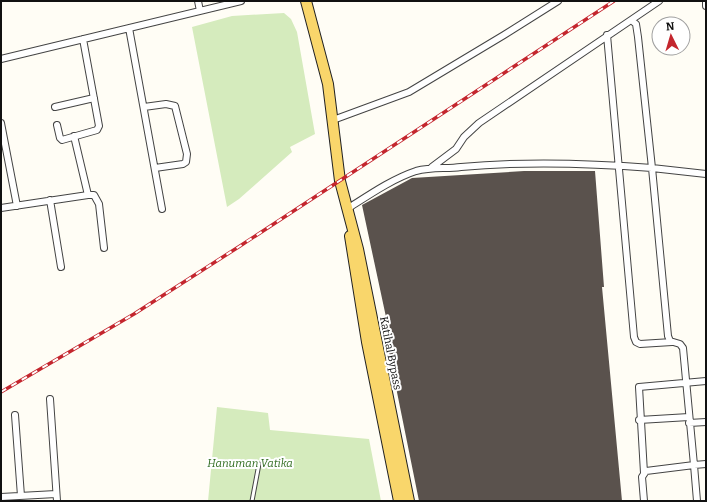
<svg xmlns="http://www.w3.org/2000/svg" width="707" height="502" font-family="Bitter,serif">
	<rect width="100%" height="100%" fill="#fffdf5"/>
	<path fill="#d5ebbd" d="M 284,13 L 291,19 L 297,32 L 315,134 L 290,147 L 292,152 L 239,199 L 227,207 L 192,27 L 232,16 Z
		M 217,407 L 268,413 L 270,430 L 369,439 L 381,501 L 208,501 Z"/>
	<path fill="#5a524d" d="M 524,171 L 595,171 L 604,287 L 602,287 L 622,501 L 419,501 L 382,318 L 386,317 L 362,205 L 412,178 Z"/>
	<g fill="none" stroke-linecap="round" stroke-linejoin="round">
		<g stroke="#444" stroke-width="5">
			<path id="service" d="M 252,501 L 259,464"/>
		</g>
		<g stroke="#444" stroke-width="8">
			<path id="minor" d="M 198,1 L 200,11
				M 706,1 L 706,6
				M 631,20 L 659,1
				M 129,28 L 162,209
				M 607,35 L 634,337 L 636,342 L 640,344 L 672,342
				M 1,59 L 241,1
				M 55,107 L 94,98
				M 144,107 L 166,104 L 175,106 L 187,154 L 186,162 L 183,164 L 155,168
				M 333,120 L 409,92 L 504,35 L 558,1
				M 1,123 L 17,206
				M 57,125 L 60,138 L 62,140 L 97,130 L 99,126 L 83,39
				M 74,136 L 88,195
				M 432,167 L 456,149 L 464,137 L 479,123 L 631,20 L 636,24 L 638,37 L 652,168 L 706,174
				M 50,200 L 61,267
				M 1,208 L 88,195 L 94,195 L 99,204 L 104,248
				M 347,209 C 369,195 392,179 416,171 C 432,167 446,169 461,167 C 526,161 588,163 652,168 L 668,336 L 670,341 L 680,344 L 683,348 L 694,465 L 646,471 L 642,477 L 644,501
				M 50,399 L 57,501
				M 15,415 L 21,496
				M 639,420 L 689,417
				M 689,423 L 706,422
				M 644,473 L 639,387 L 706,381
				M 1,497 L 56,494
				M 697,501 L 694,465 L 706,464"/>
		</g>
		<g stroke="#222" stroke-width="12">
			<path id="primary" d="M 306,1 L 328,84 L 340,181 L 358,249 L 409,501
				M 350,236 L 367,342 L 399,501"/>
		</g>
		<use href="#service" stroke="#fff" stroke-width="3"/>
		<use href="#minor" stroke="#fff" stroke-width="6"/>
		<use href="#primary" stroke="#f9d66b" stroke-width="10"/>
		<g stroke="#c4262e" stroke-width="3.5">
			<path id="rail" d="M 1,392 L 134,314 L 240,246 L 614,1"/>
		</g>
		<use href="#rail" stroke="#fff" stroke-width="2" stroke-dasharray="6" stroke-linecap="butt"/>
	</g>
	<g text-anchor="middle" stroke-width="4" stroke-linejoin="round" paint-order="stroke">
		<g font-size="11" fill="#111" stroke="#fff">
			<text transform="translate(391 353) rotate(79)" y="4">Katihal Bypass</text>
		</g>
		<g font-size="11" font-style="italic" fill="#2f6b1f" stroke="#fff">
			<text x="250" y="467">Hanuman Vatika</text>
		</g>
	</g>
	<rect width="707" height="502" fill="none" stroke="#111111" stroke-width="4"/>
	<g transform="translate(671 36) rotate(355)"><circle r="19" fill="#ffffff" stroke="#a0a0a0"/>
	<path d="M0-3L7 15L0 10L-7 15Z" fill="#c4262e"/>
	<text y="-6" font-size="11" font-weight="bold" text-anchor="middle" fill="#111111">N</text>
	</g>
</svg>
